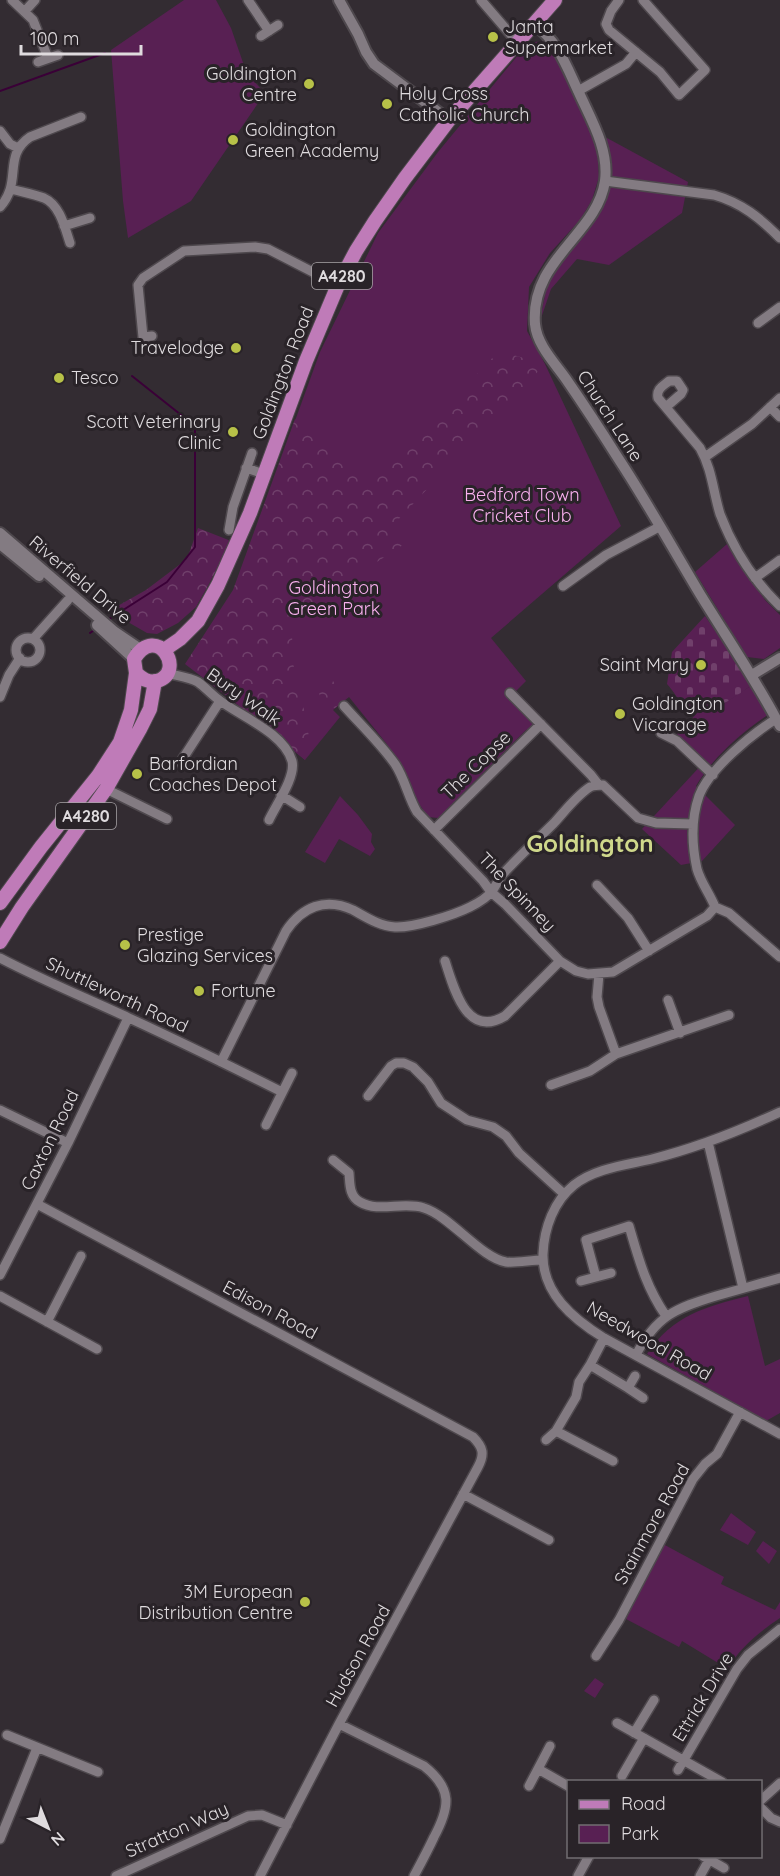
<svg xmlns="http://www.w3.org/2000/svg" width="780" height="1876" font-family="Quicksand,sans-serif">
	<defs>
		<pattern id="forest-crowns" width="20" height="18" patternUnits="userSpaceOnUse" patternTransform="scale(1.5)"><rect width="20" height="18" fill="#582053"/><path d="M2 6a3 3 0 1 1 6 0M12 15a3 3 0 1 1 6 0" fill="none" stroke="#70406b"/></pattern>
		<pattern id="cemetery-stones" width="16" height="16" patternUnits="userSpaceOnUse" patternTransform="scale(1.5)"><rect width="16" height="16" fill="#582053"/><path d="M2 7V4a2 2 0 0 1 4 0v3zM10 15v-3a2 2 0 0 1 4 0v3z" fill="#70406b"/></pattern>
	</defs>
	<rect width="100%" height="100%" fill="#332c32"/>
	<path fill="#582053" d="M 184,0 L 216,0 L 231,28 L 247,74 L 265,93 L 191,201 L 128,238 L 123,201 L 111,50 Z
		M 543,41 L 550,47 L 571,88 L 597,148 L 599,177 L 592,200 L 580,220 L 550,253 L 529,287 L 527,331 L 545,364 L 621,526 L 491,638 L 526,681 L 516,691 L 547,723 L 526,730 L 438,818 L 428,817 L 409,789 L 410,780 L 386,743 L 349,697 L 333,710 L 340,717 L 305,760 L 195,669 L 227,608 L 320,352 L 378,233 L 438,152 L 528,43 Z
		M 607,138 L 688,182 L 682,213 L 609,265 L 577,259 L 551,289 L 539,324 L 547,285 L 598,211 L 604,141 Z
		M 727,544 L 765,600 L 780,615 L 780,648 L 764,659 L 747,657 L 695,572 Z
		M 752,685 L 769,714 C 741,733 713,757 696,786 L 735,825 L 702,861 L 681,865 L 642,829 L 705,761 L 677,734 L 699,711 L 720,706 Z
		M 340,796 L 358,815 L 372,834 L 371,842 L 375,849 L 370,856 L 339,839 L 325,863 L 305,852 Z
		M 748,1296 L 765,1366 L 780,1359 L 780,1413 L 766,1421 L 647,1354 C 673,1315 705,1307 748,1296 Z
		M 731,1513 L 756,1532 L 748,1545 L 720,1530 Z
		M 763,1541 L 777,1551 L 769,1564 L 756,1551 Z
		M 663,1544 L 724,1577 L 721,1584 L 775,1610 L 780,1602 L 780,1618 C 762,1630 738,1649 728,1669 L 682,1641 L 679,1647 L 626,1619 Z
		M 595,1678 L 604,1684 L 595,1698 L 584,1691 Z"/>
	<path fill="url(#forest-crowns)" d="M 499,351 L 545,364 L 397,521 L 409,541 L 354,577 L 292,636 L 294,671 L 309,729 L 305,760 L 232,700 L 185,664 L 233,590 L 295,419 L 374,482 Z
		M 198,528 L 231,541 L 209,584 L 196,607 L 178,623 L 157,634 L 147,633 L 121,618 L 114,608 L 146,590 L 187,559 Z
		M 330,676 L 344,699 L 335,708 L 322,703 L 316,683 Z"/>
	<path fill="url(#cemetery-stones)" d="M 705,616 L 752,685 C 736,696 706,720 686,707 C 679,702 673,690 667,684 L 672,652 Z"/>
	<g fill="none" stroke-linecap="round" stroke-linejoin="round">
		<path stroke="#3a0037" stroke-width="2" d="M 0,91 L 105,53
			M 106,621 L 167,582 L 195,547 L 195,426 L 132,376
			M 90,633 L 97,628"/>
		<g stroke="#4e484d" stroke-width="12">
			<path id="minor" d="M 12,0 L 33,20 L 48,58
				M 248,0 L 269,31
				M 481,0 L 518,43
				M 619,0 L 611,11 L 606,24 L 609,30 L 660,72 L 679,95 L 705,70 L 643,0
				M 25,11 L 35,0
				M 261,36 L 278,25
				M 38,62 L 58,55
				M 578,91 L 626,64 L 636,52
				M 0,131 L 10,144 L 18,148
				M 605,181 L 714,195 C 742,203 760,218 780,238
				M 11,189 C 22,192 34,194 44,198 C 60,205 65,228 70,243
				M 0,207 C 23,182 2,156 30,137 L 81,117
				M 64,226 L 90,218
				M 758,323 L 780,307
				M 152,336 L 143,337 L 138,285 L 143,278 L 184,251 L 255,247 L 268,249 L 338,285
				M 666,407 L 681,394 L 683,390 L 677,381 L 669,381 C 663,386 656,389 658,398 L 700,448 C 712,469 713,491 720,514 C 733,548 754,581 780,606
				M 770,407 L 780,417
				M 705,457 L 752,424 L 780,398
				M 246,468 L 264,474
				M 229,530 L 233,507 L 252,453
				M 755,578 L 780,560
				M 563,586 L 606,555 L 659,527
				M16 650a12 12 0 1 1 24 0a12 12 0 1 1-24 0Z
				M 33,639 L 68,600
				M 167,673 C 177,676 189,677 198,682 C 205,687 212,695 219,700 C 240,716 284,733 292,761 C 296,777 276,805 269,820
				M 510,693 L 591,775 L 598,784
				M 0,697 L 9,675 L 20,658
				M 344,706 C 361,725 380,743 395,764 C 405,779 408,797 417,812 L 483,881 L 491,892 L 505,904 L 560,961 L 576,971 L 588,974 L 613,972 L 707,916 L 715,907
				M 776,719 C 752,734 709,769 699,796 C 691,819 692,846 697,869 C 701,883 710,894 715,907 L 729,913 L 780,957
				M 661,733 L 677,741 L 713,775
				M 180,763 L 220,701
				M 106,789 L 167,819
				M 281,795 L 300,807
				M 434,830 L 541,724
				M 597,885 L 628,918 L 649,951
				M 0,958 C 42,980 86,998 129,1018 C 181,1042 232,1067 282,1092
				M 445,961 C 454,988 466,1039 505,1016 L 560,961
				M 599,974 L 597,997 L 599,1007 L 616,1054
				M 668,1000 L 680,1033
				M 221,1062 L 286,931 C 302,907 325,897 353,910 C 366,917 379,926 395,927 C 413,928 454,915 470,907 C 478,903 487,898 492,891 C 496,886 498,880 502,875 C 518,857 537,840 554,823 C 565,811 576,796 590,787 C 594,785 598,785 603,785 L 638,818 L 656,823 L 693,824
				M 551,1085 L 590,1071 L 616,1054 L 729,1015
				M 368,1096 L 391,1066 L 396,1063 L 404,1063 L 413,1067 L 428,1082 L 441,1103 L 467,1120 L 493,1127 L 506,1136 L 519,1153 L 564,1194
				M 0,1110 L 68,1143
				M 780,1112 C 739,1131 696,1148 652,1159 C 627,1165 595,1168 574,1185 C 554,1201 544,1228 543,1254 C 542,1293 573,1319 604,1338 L 780,1434
				M 266,1125 L 292,1073
				M 708,1142 L 743,1288
				M 333,1160 L 349,1173 C 350,1184 349,1196 360,1202 C 379,1213 403,1201 424,1208 C 450,1216 481,1258 506,1262 C 517,1263 531,1260 543,1260
				M 37,1204 L 473,1437 C 483,1447 485,1454 478,1467 L 339,1724 L 260,1876
				M 0,1275 L 68,1143 L 128,1018
				M 596,1277 L 586,1240 L 629,1226 C 639,1260 646,1287 666,1316
				M 581,1281 L 611,1273
				M 0,1296 L 97,1349
				M 47,1322 L 81,1256
				M 604,1338 L 590,1365 L 628,1388 L 635,1376
				M 636,1355 C 656,1316 676,1308 716,1296 C 737,1290 759,1284 780,1278
				M 590,1365 L 579,1382 L 576,1397 L 556,1431 L 613,1461
				M 628,1388 L 643,1398
				M 546,1440 L 556,1431
				M 463,1494 L 549,1540
				M 596,1656 L 619,1620 L 693,1479 L 705,1464 L 717,1454 L 740,1412
				M 617,1723 L 722,1782
				M 339,1724 L 424,1766 C 453,1789 450,1807 434,1837 C 428,1850 421,1863 414,1876
				M 634,1733 L 654,1700
				M 7,1735 L 98,1772
				M 538,1769 L 568,1786
				M 678,1770 L 737,1669 L 748,1655 L 780,1629
				M 622,1776 L 644,1738
				M 529,1786 L 550,1746
				M 760,1801 L 780,1783
				M 760,1807 L 771,1818 L 780,1822
				M 0,1839 L 37,1748
				M 703,1856 L 724,1868
				M 116,1876 L 248,1816 L 262,1815 L 287,1825
				M 578,1876 L 589,1856
				M 700,1876 L 709,1860"/>
		</g>
		<g stroke="#4e484d" stroke-width="14">
			<path id="tertiary" d="M 339,0 L 358,34 L 366,52 L 374,64 L 449,120
				M 534,24 C 559,42 567,68 580,95 C 592,121 609,150 605,181 C 597,235 530,259 535,324 C 537,345 554,362 566,379 C 584,405 601,431 618,458 C 647,502 673,549 700,594 C 727,638 756,680 780,726
				M 0,533 L 115,632 L 140,649
				M 0,544 L 39,576
				M 97,625 L 134,659
				M 752,675 L 780,658"/>
		</g>
		<g stroke="#4e484d" stroke-width="16">
			<path id="primary" d="M 164,650 L 180,639 L 198,621 L 218,585 L 250,513 L 306,361 L 338,285 L 356,251 L 375,221 L 405,178 L 449,120 L 555,0
				M 0,903 L 41,847 L 98,776 L 120,742 L 131,710 L 136,673 L 134,659 C 157,622 187,672 157,681 C 148,683 142,679 136,673
				M 0,942 L 22,907 L 106,789 L 140,729 L 150,709 L 155,681"/>
		</g>
		<use href="#minor" stroke="#837b82" stroke-width="9"/>
		<use href="#tertiary" stroke="#837b82" stroke-width="10"/>
		<use href="#primary" stroke="#bf7bb8" stroke-width="14"/>
	</g>
	<g fill="#b7c148" stroke="#292328" stroke-width="2">
		<circle cx="493" cy="37" r="6"/>
		<circle cx="309" cy="84" r="6"/>
		<circle cx="387" cy="104" r="6"/>
		<circle cx="233" cy="140" r="6"/>
		<circle cx="236" cy="348" r="6"/>
		<circle cx="59" cy="378" r="6"/>
		<circle cx="233" cy="432" r="6"/>
		<circle cx="701" cy="665" r="6"/>
		<circle cx="620" cy="714" r="6"/>
		<circle cx="137" cy="774" r="6"/>
		<circle cx="125" cy="945" r="6"/>
		<circle cx="199" cy="991" r="6"/>
		<circle cx="305" cy="1602" r="6"/>
	</g>
	<g text-anchor="middle" stroke-width="6" stroke-linejoin="round" paint-order="stroke">
		<g fill="#292328" stroke="#a8a4a7" stroke-width="1.5">
			<rect x="312" y="263" width="60" height="26" rx="4.5"/>
			<rect x="56" y="803" width="60" height="26" rx="4.5"/>
		</g>
		<g font-size="16" font-weight="bold" fill="#dfdbde">
			<text x="342" y="282">A4280</text>
			<text x="86" y="822">A4280</text>
		</g>
		<g font-size="18" fill="#dfdbde" stroke="#292328" text-anchor="start">
			<text x="505" y="33">Janta<tspan x="505" dy="21">Supermarket</tspan></text>
			<text x="297" y="80" text-anchor="end">Goldington<tspan x="297" dy="21">Centre</tspan></text>
			<text x="399" y="100">Holy Cross<tspan x="399" dy="21">Catholic Church</tspan></text>
			<text x="245" y="136">Goldington<tspan x="245" dy="21">Green Academy</tspan></text>
			<text x="224" y="354" text-anchor="end">Travelodge</text>
			<text x="71" y="384">Tesco</text>
			<text x="221" y="428" text-anchor="end">Scott Veterinary<tspan x="221" dy="21">Clinic</tspan></text>
			<text x="689" y="671" text-anchor="end">Saint Mary</text>
			<text x="632" y="710">Goldington<tspan x="632" dy="21">Vicarage</tspan></text>
			<text x="149" y="770">Barfordian<tspan x="149" dy="21">Coaches Depot</tspan></text>
			<text x="137" y="941">Prestige<tspan x="137" dy="21">Glazing Services</tspan></text>
			<text x="211" y="997">Fortune</text>
			<text x="293" y="1598" text-anchor="end">3M European<tspan x="293" dy="21">Distribution Centre</tspan></text>
		</g>
		<g font-size="18" fill="#dfdbde" stroke="#292328">
			<text transform="translate(283 373) rotate(-69)" y="6">Goldington Road</text>
			<text transform="translate(610 416) rotate(57)" y="6">Church Lane</text>
			<text transform="translate(80 580) rotate(40)" y="6">Riverfield Drive</text>
			<text transform="translate(244 697) rotate(35)" y="6">Bury Walk</text>
			<text transform="translate(476 765) rotate(-44)" y="6">The Copse</text>
			<text transform="translate(517 892) rotate(46)" y="6">The Spinney</text>
			<text transform="translate(117 995) rotate(25)" y="6">Shuttleworth Road</text>
			<text transform="translate(50 1140) rotate(-64)" y="6">Caxton Road</text>
			<text transform="translate(270 1310) rotate(28)" y="6">Edison Road</text>
			<text transform="translate(649 1341) rotate(30)" y="6">Needwood Road</text>
			<text transform="translate(652 1524) rotate(-61)" y="6">Stainmore Road</text>
			<text transform="translate(358 1656) rotate(-61)" y="6">Hudson Road</text>
			<text transform="translate(703 1697) rotate(-59)" y="6">Ettrick Drive</text>
			<text transform="translate(177 1830) rotate(-24)" y="6">Stratton Way</text>
		</g>
		<g font-size="18" fill="#f9b0ef" stroke="#292328">
			<text x="522" y="501">Bedford Town<tspan x="522" dy="21">Cricket Club</tspan></text>
			<text x="334" y="594">Goldington<tspan x="334" dy="21">Green Park</tspan></text>
		</g>
		<g font-size="24" font-weight="bold" fill="#cfd88b" stroke="#292328">
			<text x="590" y="852">Goldington</text>
		</g>
	</g>
	<rect x="567" y="1780" width="195" height="78" fill="#292328" stroke="#726d71" stroke-width="1.5"/>
	<rect x="579" y="1800" width="30" height="9" fill="#bf7bb8" stroke="#726d71" stroke-width="1.5"/>
	<text x="621" y="1810" font-size="18" fill="#dfdbde">Road</text>
	<rect x="579" y="1825" width="30" height="18" fill="#582053" stroke="#726d71" stroke-width="1.5"/>
	<text x="621" y="1840" font-size="18" fill="#dfdbde">Park</text>
	<g transform="translate(48 1828) rotate(138)" stroke="#292328" stroke-width="4.5" paint-order="stroke">
	<path d="M0-4.5L10 22L0 15L-10 22Z" fill="#dfdbde"/>
	<text y="-9" font-size="16" font-weight="bold" text-anchor="middle" fill="#dfdbde">N</text>
	</g>
	<path d="M21 45v9h120v-9" fill="none" stroke="#dfdbde" stroke-width="3"/>
	<text x="30" y="45" font-size="18" fill="#dfdbde" stroke="#292328" stroke-width="4.5" paint-order="stroke">100 m</text>
</svg>
